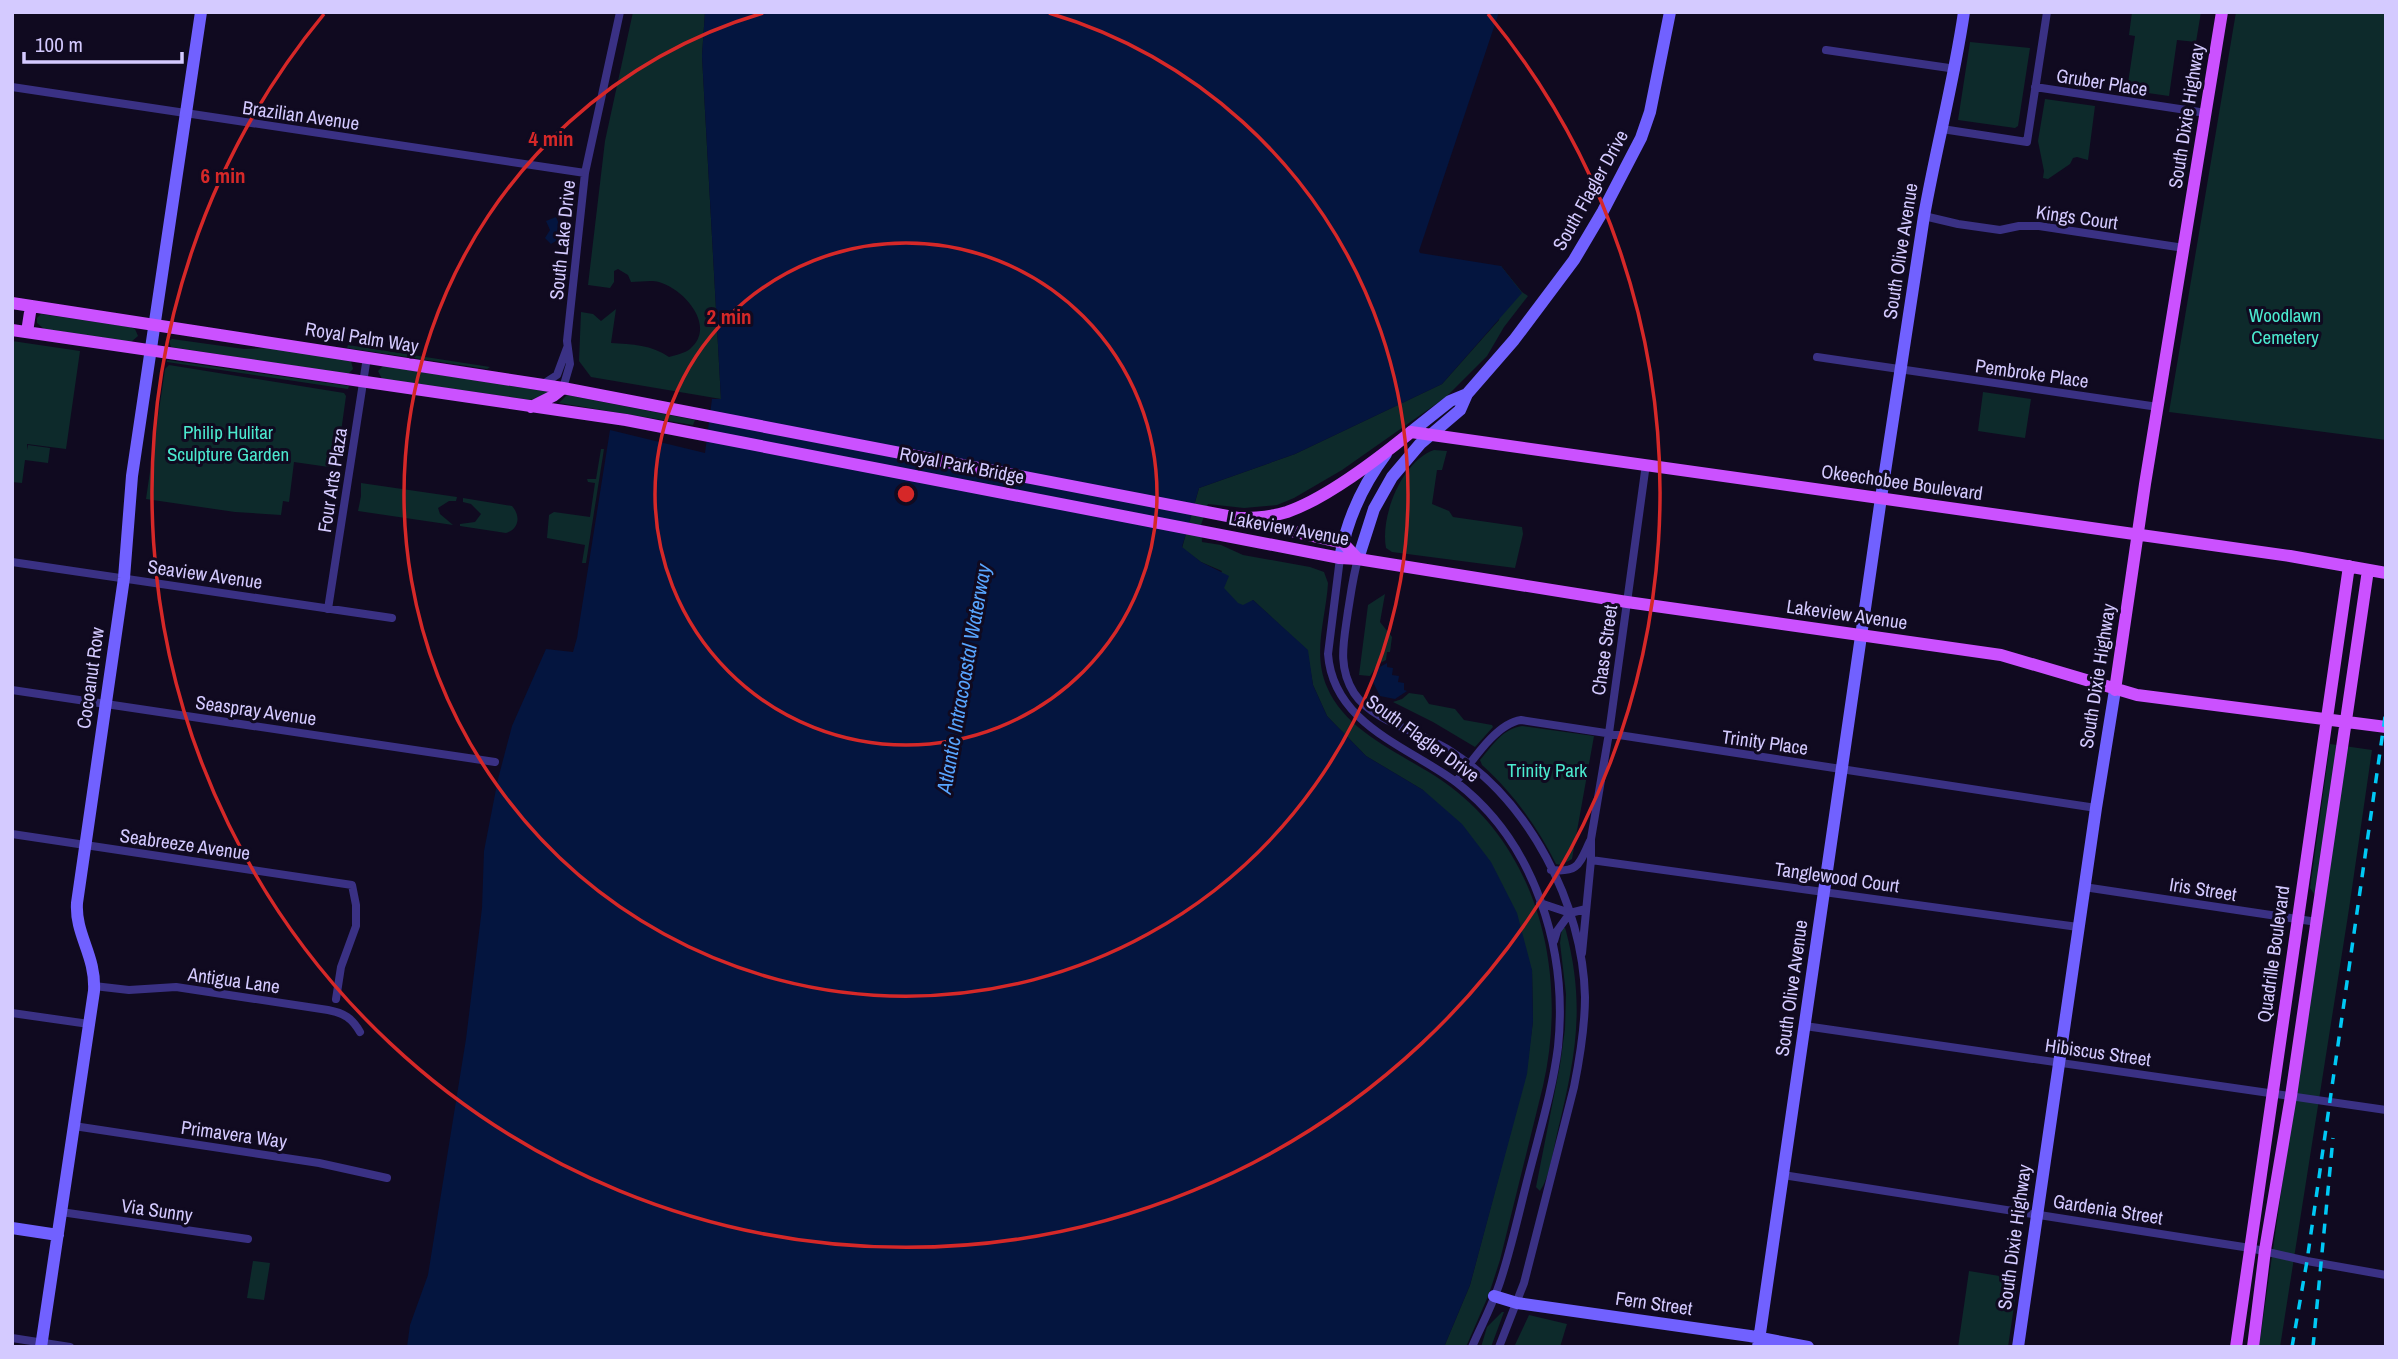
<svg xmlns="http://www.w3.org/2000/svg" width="2398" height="1359" font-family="'Archivo Narrow',sans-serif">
	<rect width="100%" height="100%" fill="#100a20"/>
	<path fill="#0d2a2b" d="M 633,12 L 705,12 L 702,56 L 721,399 L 591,377 L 579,361 L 581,312 L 593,314 L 601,321 L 616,309 L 611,343 C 632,344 652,345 669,357 C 676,355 685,353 690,349 C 717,326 684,289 659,282 C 651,280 640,282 631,282 L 628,275 L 618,269 L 614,271 L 614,282 L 610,288 L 588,285 L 605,141 Z
		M 2132,12 L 2201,12 L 2196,42 L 2177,40 L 2169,96 L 2127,90 L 2135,36 L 2129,35 Z
		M 2236,12 L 2386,12 L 2386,440 L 2169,412 Z
		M 1970,42 L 2030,48 L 2018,126 L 2015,128 L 1958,120 Z
		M 2045,99 L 2095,106 L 2088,160 L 2077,157 L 2073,158 L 2070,164 L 2048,179 L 2043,178 L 2044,171 L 2038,141 Z
		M 1501,266 L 1522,292 L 1528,296 L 1504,327 L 1487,356 L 1446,397 L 1342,470 L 1294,498 L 1277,505 L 1244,508 L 1208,504 L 1201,525 L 1202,542 L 1221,545 L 1243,555 L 1310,567 L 1324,572 L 1328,583 C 1326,618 1312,653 1327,687 C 1347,734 1404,754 1444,782 C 1541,850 1568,977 1543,1086 L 1500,1260 L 1489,1294 L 1466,1347 L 1444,1347 L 1470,1285 L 1526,1074 L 1533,1021 L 1532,970 L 1423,790 L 1366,756 L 1327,716 L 1313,685 L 1307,650 L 1253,600 L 1237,613 L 1213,588 L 1222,571 L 1201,562 L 1182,548 L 1199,488 L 1295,454 L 1442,384 L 1499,320 Z
		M 41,314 L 130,327 L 135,329 L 138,336 L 131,342 L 44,329 L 37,323 L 37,318 Z
		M 172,339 L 244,349 L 267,348 L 345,359 L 351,361 L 353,369 L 348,374 L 171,347 L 169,341 Z
		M 12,341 L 80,351 L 66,449 L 27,444 L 27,450 L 28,445 L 50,448 L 48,463 L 25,460 L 22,483 L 12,482 Z
		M 348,345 L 490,367 L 487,369 L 347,348 Z
		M 167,360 L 349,386 L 348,389 L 167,362 Z
		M 169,365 L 344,393 L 346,396 L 336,468 L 294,462 L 289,502 L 283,501 L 281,515 L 235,512 L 146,499 L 165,369 Z
		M 383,366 L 543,391 L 549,392 L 531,400 L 382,379 L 378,371 Z
		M 1983,392 L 2031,399 L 2025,438 L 1978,431 Z
		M 567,395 L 695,420 L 693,425 L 559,403 Z
		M 601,449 L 604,449 L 586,563 L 582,563 L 585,545 L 547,538 L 549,515 L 554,512 L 590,517 L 595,483 L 588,482 L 587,479 L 596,479 Z
		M 1434,450 L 1447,451 L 1442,470 L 1437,470 L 1432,504 L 1449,511 L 1453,517 L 1522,527 L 1523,534 L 1515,568 L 1392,552 L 1386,548 C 1380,516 1402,461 1434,450 Z
		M 361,483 L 457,497 L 456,501 L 449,501 L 438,508 L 440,514 L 453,525 L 358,511 L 361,496 Z
		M 463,498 L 512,506 C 521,516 519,529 506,533 L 460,526 L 460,524 L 475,522 L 481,514 L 471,504 L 463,502 Z
		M 1385,594 L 1380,622 L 1392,637 L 1390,652 L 1387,652 L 1386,660 L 1378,664 L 1370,676 L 1359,675 L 1368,605 Z
		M 1409,693 L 1423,695 L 1429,704 L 1455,709 L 1464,720 L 1492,725 L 1493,727 L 1475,747 L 1433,722 L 1393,702 L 1402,699 Z
		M 1522,726 L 1594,736 L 1572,859 L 1561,865 L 1556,864 C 1538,827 1512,792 1482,765 L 1480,760 C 1493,745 1502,729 1522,726 Z
		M 2330,744 L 2372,750 L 2349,909 L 2280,1347 L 2259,1347 L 2322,905 L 2310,888 Z
		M 1562,928 L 1565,928 L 1566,931 C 1586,1008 1575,1059 1557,1134 C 1553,1151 1550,1176 1540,1191 L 1536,1187 L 1560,1065 L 1565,1029 L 1566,994 L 1560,943 Z
		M 253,1261 L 270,1263 L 264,1300 L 247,1298 Z
		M 1969,1271 L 2018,1279 L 2008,1347 L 1958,1347 Z
		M 1502,1312 L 1504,1312 L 1491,1347 L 1481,1347 L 1487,1327 Z
		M 1529,1315 L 1567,1324 L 1560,1347 L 1514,1347 Z"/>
	<path fill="#04153f" d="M 705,12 L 1499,12 L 1419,251 L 1420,253 L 1501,266 L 1522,293 L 1442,384 L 1295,454 L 1199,488 L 1182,547 L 1201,562 L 1229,576 L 1224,588 L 1238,603 L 1243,605 L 1253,600 L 1308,650 L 1313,685 L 1327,716 L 1366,756 L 1423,790 L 1462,824 L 1491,862 L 1517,913 L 1532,970 L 1533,1021 L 1527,1074 L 1470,1285 L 1444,1347 L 407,1347 L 410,1325 L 428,1275 L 466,1039 L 482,908 L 484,851 L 498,779 L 512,726 L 546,649 L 573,652 L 577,638 L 610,430 L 705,453 L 712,399 L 721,399 L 702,56 Z
		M 556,217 L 562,231 L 559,239 L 551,244 L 545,238 L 550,230 L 546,221 Z
		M 1387,663 L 1387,667 L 1393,668 L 1392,675 L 1399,676 L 1398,682 L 1404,683 L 1404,690 L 1407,691 L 1395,699 L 1380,696 L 1373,682 L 1378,668 Z"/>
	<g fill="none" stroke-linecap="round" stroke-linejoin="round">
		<path stroke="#3a3184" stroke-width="8" d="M 1826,50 L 1956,69
			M 12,87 L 585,173
			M 2035,87 L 2206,113
			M 1942,129 L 2027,142 L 2047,12
			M 1924,216 L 1958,224 L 2000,230 L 2019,226 L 2039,226 L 2184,248
			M 1817,357 L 2158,407
			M 543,384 L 557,375 L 567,348
			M 563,388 L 570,364 L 567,341 L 585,173 L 620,12
			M 1340,558 L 1328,654 C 1333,724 1407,746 1456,782 C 1536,843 1568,951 1558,1047 C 1553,1087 1541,1127 1531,1166 C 1521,1203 1513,1242 1501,1279 C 1494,1302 1482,1324 1472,1347
			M 1358,559 C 1353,576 1351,593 1348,611 C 1344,641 1337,666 1354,693 C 1373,722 1421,732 1449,750 C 1529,800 1583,904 1585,997 C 1585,1028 1580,1057 1574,1087 L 1524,1283 L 1499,1347
			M 12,562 L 392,618
			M 328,609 L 367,357
			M 12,690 L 495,762
			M 1456,782 C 1471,763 1496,723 1521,720 L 2096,808
			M 12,834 L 352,885 L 356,905 L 356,926 L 341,967 L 336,999
			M 1591,860 L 2078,927
			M 1551,870 C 1579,873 1579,864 1590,841
			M 2084,887 L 2317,922
			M 1540,903 L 1570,913 L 1586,909
			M 1554,941 L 1557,931 L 1570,913
			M 1582,953 L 1591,860 L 1591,839 L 1609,733 L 1646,464
			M 94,986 L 129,990 L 176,987 L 328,1010 C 344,1013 352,1018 360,1032
			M 12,1013 L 89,1024
			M 1805,1026 L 2386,1110
			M 74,1126 L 319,1163 L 387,1178
			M 1783,1175 L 2250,1248 L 2307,1261 L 2386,1275
			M 61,1212 L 248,1239
			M 12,1338 L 70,1347"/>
		<path stroke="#7161ff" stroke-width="12" d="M 1411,432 L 1450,401 L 1467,394
			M 1340,558 C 1347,519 1362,486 1386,454
			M 1358,559 L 1374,509 L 1392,477 L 1420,444 L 1460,410 L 1467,394 L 1514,340 L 1574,260 L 1603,211 L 1641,138 L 1650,112 L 1670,12
			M 12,1228 L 58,1235
			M 1494,1296 L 1517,1303 L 1750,1336 L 1808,1347
			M 41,1347 L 94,991 C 96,955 75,935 77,903 L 124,578 L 132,476 L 201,12
			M 1758,1347 L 1881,498 L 1924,216 C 1936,148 1954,81 1964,12
			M 2018,1347 L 2096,808 L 2115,690"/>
		<path stroke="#cb51ff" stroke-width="12" d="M 12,303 L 563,388 L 1238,518 C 1254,518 1271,517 1287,512 C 1325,499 1379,458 1411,432 L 2290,556 L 2386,573
			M 12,330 L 626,420 L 1340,558 L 1358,559 L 1627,602 L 2001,655 L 2137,695 L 2386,727
			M 27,332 L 31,306
			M 531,407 L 553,396 L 563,388
			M 1252,522 L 1343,543 L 1358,559
			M 2115,690 L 2145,484 L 2222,12
			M 2236,1347 L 2349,566
			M 2253,1347 L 2265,1250 L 2291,1096 L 2368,570"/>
		<path stroke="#00c9f5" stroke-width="3.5" stroke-dasharray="10 9" stroke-linecap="butt" d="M 2292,1347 L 2307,1261 L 2386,710
			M 2313,1347 L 2333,1138"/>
	</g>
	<g fill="none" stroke="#d62828" stroke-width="3.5">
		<circle cx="906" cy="494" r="251"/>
		<path d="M1049 13A502 502 0 1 1 763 13"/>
		<path d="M1488 14A754 754 0 1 1 324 14"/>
	</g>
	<g text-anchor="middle" stroke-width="6" stroke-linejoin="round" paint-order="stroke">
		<g font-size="19" fill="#d4caff" stroke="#100a20">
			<text transform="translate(2102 82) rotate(9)" y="7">Gruber Place</text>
			<text transform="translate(301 115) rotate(8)" y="7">Brazilian Avenue</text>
			<text transform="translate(2186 116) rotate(-81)" y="7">South Dixie Highway</text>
			<text transform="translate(1590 190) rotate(-61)" y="7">South Flagler Drive</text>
			<text transform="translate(2077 217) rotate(8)" y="7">Kings Court</text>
			<text transform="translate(562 240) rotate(-84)" y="7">South Lake Drive</text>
			<text transform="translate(1900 251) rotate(-81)" y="7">South Olive Avenue</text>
			<text transform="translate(362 337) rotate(9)" y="7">Royal Palm Way</text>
			<text transform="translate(2032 373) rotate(8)" y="7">Pembroke Place</text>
			<text transform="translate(962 465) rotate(11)" y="7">Royal Park Bridge</text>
			<text transform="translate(332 480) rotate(-81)" y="7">Four Arts Plaza</text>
			<text transform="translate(1902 482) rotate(8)" y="7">Okeechobee Boulevard</text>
			<text transform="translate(1289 528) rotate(10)" y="7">Lakeview Avenue</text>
			<text transform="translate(205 574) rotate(8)" y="7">Seaview Avenue</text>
			<text transform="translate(1847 614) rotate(8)" y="7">Lakeview Avenue</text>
			<text transform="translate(1604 650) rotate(-82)" y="7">Chase Street</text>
			<text transform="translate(2097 676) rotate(-81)" y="7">South Dixie Highway</text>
			<text transform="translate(90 678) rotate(-82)" y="7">Cocoanut Row</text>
			<text transform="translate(256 710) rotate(8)" y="7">Seaspray Avenue</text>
			<text transform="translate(1423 738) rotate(36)" y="7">South Flagler Drive</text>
			<text transform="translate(1765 742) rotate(8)" y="7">Trinity Place</text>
			<text transform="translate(185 844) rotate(8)" y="7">Seabreeze Avenue</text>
			<text transform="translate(1837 877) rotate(8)" y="7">Tanglewood Court</text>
			<text transform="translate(2203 889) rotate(9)" y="7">Iris Street</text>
			<text transform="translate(2273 954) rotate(-82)" y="7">Quadrille Boulevard</text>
			<text transform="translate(234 980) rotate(8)" y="7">Antigua Lane</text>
			<text transform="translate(1791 988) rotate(-82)" y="7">South Olive Avenue</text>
			<text transform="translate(2098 1052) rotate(8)" y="7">Hibiscus Street</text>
			<text transform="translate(234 1134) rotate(8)" y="7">Primavera Way</text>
			<text transform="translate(2108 1209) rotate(9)" y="7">Gardenia Street</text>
			<text transform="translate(157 1210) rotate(8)" y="7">Via Sunny</text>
			<text transform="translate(2014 1237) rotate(-82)" y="7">South Dixie Highway</text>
			<text transform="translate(1654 1303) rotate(8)" y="7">Fern Street</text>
		</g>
		<g font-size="19" fill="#4beacf" stroke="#100a20">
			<text x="2285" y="322">Woodlawn<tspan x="2285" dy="22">Cemetery</tspan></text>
			<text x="228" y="439">Philip Hulitar<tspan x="228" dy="22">Sculpture Garden</tspan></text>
			<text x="1547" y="777">Trinity Park</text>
		</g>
		<g font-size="21" font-style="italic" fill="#58a5ff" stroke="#100a20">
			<text transform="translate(964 679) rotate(-80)" y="7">Atlantic Intracoastal Waterway</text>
		</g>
	</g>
	<circle cx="906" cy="494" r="10" fill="#d62828" stroke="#100a20" stroke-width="3.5"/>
	<g font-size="21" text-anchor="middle" font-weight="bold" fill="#d62828" stroke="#100a20" stroke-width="6" stroke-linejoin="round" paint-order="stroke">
		<text x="551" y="146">4 min</text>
		<text x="223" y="183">6 min</text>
		<text x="729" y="324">2 min</text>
	</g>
	<rect width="2398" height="1359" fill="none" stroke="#d4caff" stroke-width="28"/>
	<path d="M24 52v10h158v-10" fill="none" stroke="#d4caff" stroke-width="3.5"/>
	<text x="35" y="52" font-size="21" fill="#d4caff" stroke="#100a20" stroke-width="5" paint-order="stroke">100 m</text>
</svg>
